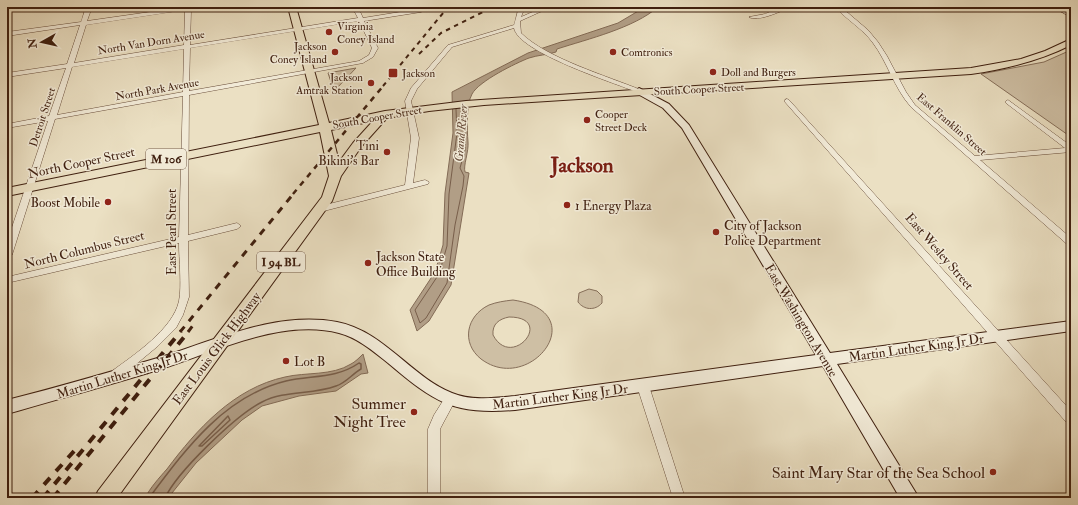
<svg xmlns="http://www.w3.org/2000/svg" width="1078" height="505" font-family="'IM FELL Double Pica',serif">
	<rect width="100%" height="100%" fill="#ebe0c3"/>
	<filter id="stains"><feTurbulence type="fractalNoise" baseFrequency=".005" numOctaves="4"/><feColorMatrix values="0 0 0 0 .2 0 0 0 0 .09 0 0 0 0 .02 0 0 0 .5 -.17"/></filter>
	<radialGradient id="worn" r=".72"><stop offset=".6" stop-color="#630" stop-opacity="0"/><stop offset="1" stop-color="#630" stop-opacity=".3"/></radialGradient>
	<path fill="#cebfa4" stroke="#866f5a" fill-rule="evenodd" d="M 1071,50 L 1071,137 L 981,74 L 1044,62 Z
		M 356,68 L 337,88 L 333,88 L 328,73 Z
		M 589,289 L 597,291 L 602,296 L 602,303 C 595,311 584,310 578,302 L 579,293 Z
		M 513,300 C 595,312 530,396 481,359 C 461,343 466,316 489,305 C 497,302 504,301 513,300 ZM 509,317 C 556,317 512,371 493,335 C 492,324 499,319 509,317 Z"/>
	<path fill="#b19e86" stroke="#836b56" d="M 645,7 L 658,7 C 634,28 588,39 557,49 L 556,52 C 547,55 538,55 529,58 C 516,63 479,81 472,94 C 466,105 467,129 468,142 C 469,151 463,166 465,172 L 469,173 L 451,285 L 429,321 L 417,331 L 410,310 L 435,272 L 443,245 L 445,193 L 453,133 L 452,92 L 528,53 L 618,23 Z
		M 363,354 L 368,373 L 361,374 L 336,391 L 299,396 L 262,406 L 242,420 L 196,463 L 168,498 L 145,498 C 150,488 159,478 167,469 C 197,429 234,388 285,377 C 306,372 332,376 351,364 C 355,362 359,358 363,354 Z"/>
	<g fill="none" stroke-linecap="round" stroke-linejoin="round">
		<path stroke="#785e4a" stroke-width="1" d="M 456,109 L 457,133 L 449,194 L 447,246 L 439,274 L 415,310 L 420,323 L 426,318 L 447,283 L 455,225 L 463,186 L 464,176 L 460,168 L 465,150 L 465,108"/>
		<path stroke="#785e4a" stroke-width="1.5" d="M 228,416 L 230,420 L 202,446 L 199,446 Z
			M 149,498 C 185,450 224,396 286,381 C 311,375 336,379 359,363 L 361,364 L 361,369 C 352,374 346,383 336,386 C 312,395 285,390 262,402 C 236,415 177,472 165,498"/>
		<g stroke="#6a4f3c" stroke-width="1">
			<path id="street" d="M 86,7 L 92,7 L 87,21 L 185,7 L 202,7 L 191,10 L 190,45 L 358,18 L 352,7 L 358,7 L 363,18 L 431,7 L 421,12 L 364,21 L 378,48 L 373,57 L 363,63 L 189,95 L 188,235 L 237,223 L 241,226 L 237,229 L 188,241 L 189,297 L 183,315 L 176,328 L 158,346 L 129,370 L 116,379 L 112,377 L 111,374 L 112,371 C 134,355 173,329 179,301 C 182,286 179,259 179,243 L 7,283 L 7,277 L 179,237 L 183,96 L 55,119 L 12,255 L 7,258 L 7,242 L 48,121 L 7,128 L 7,124 L 49,116 L 66,68 L 7,77 L 7,73 L 67,64 L 80,25 L 7,36 L 7,32 L 81,22 ZM 185,10 L 184,45 L 74,63 L 86,25 ZM 359,21 L 372,48 L 369,55 L 359,61 L 189,91 L 190,48 ZM 184,49 L 183,92 L 57,115 L 72,67 Z
				M 519,7 L 525,7 L 521,17 L 544,7 L 551,7 L 520,21 L 521,33 C 546,58 607,76 641,90 L 641,92 L 637,92 C 614,83 518,52 514,28 L 452,47 L 417,89 L 411,101 L 419,138 L 413,183 L 425,180 L 429,182 L 428,184 L 320,212 L 317,211 L 316,209 L 317,207 L 405,185 L 411,138 L 405,101 L 411,88 L 448,45 L 514,25 Z
				M 781,7 L 789,7 C 781,12 757,22 749,17 L 765,14 Z
				M 835,7 L 841,7 L 868,30 L 878,42 L 887,56 L 906,92 L 915,105 L 975,156 L 1065,148 L 1006,103 L 1006,101 L 1008,100 L 1071,146 L 1071,152 L 980,160 L 1071,238 L 1071,246 L 1068,245 L 911,107 C 894,88 888,63 873,43 C 863,29 847,20 835,7 Z
				M 1053,7 L 1060,7 L 1071,13 L 1071,17 Z
				M 787,99 L 789,100 L 1071,411 L 1071,424 L 1067,423 L 785,102 L 785,100 Z
				M 643,381 L 647,383 L 649,386 L 685,498 L 673,498 L 637,386 L 639,383 Z
				M 450,394 L 454,396 L 456,399 L 440,429 L 440,498 L 428,498 L 428,429 L 434,415 L 446,396 Z"/>
		</g>
		<g stroke="#3f1f0f" stroke-width="2">
			<path id="secondary" d="M 639,88 L 669,104 L 689,125 L 830,353 L 1071,321 L 1071,331 L 837,364 L 919,498 L 900,498 L 823,366 L 515,410 C 453,415 434,402 388,363 C 373,351 358,338 339,333 C 282,318 214,352 161,369 C 110,385 58,399 7,414 L 7,400 C 59,387 110,372 161,357 C 218,339 277,311 337,322 C 384,331 410,376 452,393 C 471,401 495,398 515,396 L 816,355 L 682,128 L 663,108 L 636,93 L 635,91 Z"/>
		</g>
		<g stroke="#3f1f0f" stroke-width="2">
			<path id="primary" d="M 288,7 L 296,7 L 329,123 L 385,111 L 466,101 L 971,68 L 1021,59 L 1045,51 L 1071,39 L 1071,45 C 1039,61 1006,69 971,74 L 484,105 L 429,111 L 387,118 L 361,147 L 341,176 L 332,201 L 117,498 L 95,498 L 98,491 L 322,197 L 329,176 L 320,132 L 7,196 L 7,188 L 319,125 ZM 373,121 L 353,143 L 339,162 L 331,130 Z"/>
		</g>
		<use href="#street" fill="#f2ebd8" fill-rule="evenodd"/>
		<use href="#secondary" fill="#f2ebd8" fill-rule="evenodd"/>
		<use href="#primary" fill="#ebe0c3" fill-rule="evenodd"/>
		<path stroke="#3f1f0f" stroke-width="2" stroke-dasharray="4.5 4.5" stroke-linecap="butt" d="M 419,54 L 441,33 L 493,7
			M 383,86 L 448,7"/>
		<path stroke="#3f1f0f" stroke-width="2.5" stroke-dasharray="5.5 5.5" stroke-linecap="butt" d="M 293,194 L 384,85"/>
		<path stroke="#3f1f0f" stroke-width="3" stroke-dasharray="7 7" stroke-linecap="butt" d="M 180,332 L 294,193
			M 188,332 L 194,324"/>
		<path stroke="#3f1f0f" stroke-width="4" stroke-dasharray="9 9" stroke-linecap="butt" d="M 32,498 L 75,450
			M 43,498 L 181,331
			M 53,498 L 189,331"/>
	</g>
	<g fill="#8f2418" stroke="#f2ebd8" stroke-width="1.5">
		<circle cx="329" cy="32" r="4"/>
		<circle cx="335" cy="52" r="4"/>
		<circle cx="613" cy="52" r="4"/>
		<circle cx="713" cy="72" r="4"/>
		<rect x="388" y="68" width="10" height="10" rx="2"/>
		<circle cx="371" cy="83" r="4"/>
		<circle cx="587" cy="120" r="4"/>
		<circle cx="387" cy="152" r="4"/>
		<circle cx="108" cy="202" r="4"/>
		<circle cx="567" cy="205" r="4"/>
		<circle cx="716" cy="232" r="4"/>
		<circle cx="368" cy="263" r="4"/>
		<circle cx="286" cy="361" r="4"/>
		<circle cx="414" cy="412" r="4"/>
		<circle cx="993" cy="472" r="4"/>
	</g>
	<g text-anchor="middle" stroke-width="3" stroke-linejoin="round" paint-order="stroke">
		<g font-size="11" fill="#3f1f0f" stroke="#f2ebd8" text-anchor="start">
			<text x="337" y="30">Virginia<tspan x="337" dy="13">Coney Island</tspan></text>
			<text x="327" y="50" text-anchor="end">Jackson<tspan x="327" dy="13">Coney Island</tspan></text>
			<text x="621" y="56">Comtronics</text>
			<text x="721" y="76">Doll and Burgers</text>
			<text x="402" y="77">Jackson</text>
			<text x="363" y="81" text-anchor="end">Jackson<tspan x="363" dy="13">Amtrak Station</tspan></text>
			<text x="595" y="118">Cooper<tspan x="595" dy="13">Street Deck</tspan></text>
		</g>
		<g font-size="11" fill="#3f1f0f" stroke="#f2ebd8">
			<text transform="translate(151 42) rotate(-9)" y="4">North Van Dorn Avenue</text>
			<text transform="translate(157 89) rotate(-10)" y="4">North Park Avenue</text>
			<text transform="translate(699 89) rotate(-3)" y="4">South Cooper Street</text>
			<text transform="translate(42 117) rotate(-72)" y="4">Detroit Street</text>
			<text transform="translate(377 117) rotate(-10)" y="4">South Cooper Street</text>
			<text transform="translate(952 124) rotate(41)" y="4">East Franklin Street</text>
		</g>
		<g font-size="12" font-style="italic" fill="#674b39" stroke="#f2ebd8">
			<text transform="translate(461 133) rotate(-85)" y="4">Grand River</text>
		</g>
		<g fill="#f2ebd8" stroke="#755c4b" stroke-width="1">
			<rect x="146" y="149" width="40" height="20" rx="3"/>
			<rect x="257" y="252" width="48" height="20" rx="3"/>
		</g>
		<g font-size="12" font-weight="bold" fill="#3f1f0f">
			<text x="166" y="163">M 106</text>
			<text x="281" y="266">I 94 BL</text>
		</g>
		<g font-size="13" fill="#3f1f0f" stroke="#f2ebd8" text-anchor="start">
			<text x="379" y="150" text-anchor="end">Tini<tspan x="379" dy="15">Bikini's Bar</tspan></text>
			<text x="100" y="207" text-anchor="end">Boost Mobile</text>
			<text x="575" y="210">1 Energy Plaza</text>
			<text x="724" y="230">City of Jackson<tspan x="724" dy="15">Police Department</tspan></text>
			<text x="376" y="261">Jackson State<tspan x="376" dy="15">Office Building</tspan></text>
			<text x="294" y="366">Lot B</text>
		</g>
		<g font-size="13" fill="#3f1f0f" stroke="#f2ebd8">
			<text transform="translate(81 162) rotate(-12)" y="5">North Cooper Street</text>
			<text transform="translate(171 232) rotate(-90)" y="5">East Pearl Street</text>
			<text transform="translate(84 249) rotate(-14)" y="5">North Columbus Street</text>
			<text transform="translate(940 251) rotate(49)" y="5">East Wesley Street</text>
			<text transform="translate(802 320) rotate(59)" y="5">East Washington Avenue</text>
			<text transform="translate(916 347) rotate(-8)" y="5">Martin Luther King Jr Dr</text>
			<text transform="translate(216 348) rotate(-53)" y="5">East Louis Glick Highway</text>
			<text transform="translate(122 374) rotate(-17)" y="5">Martin Luther King Jr Dr</text>
			<text transform="translate(560 396) rotate(-7)" y="5">Martin Luther King Jr Dr</text>
		</g>
		<g font-size="16" fill="#3f1f0f" stroke="#f2ebd8" text-anchor="end">
			<text x="406" y="409">Summer<tspan x="406" dy="18">Night Tree</tspan></text>
			<text x="985" y="478">Saint Mary Star of the Sea School</text>
		</g>
		<g font-size="21" font-weight="bold" fill="#7a1f14" stroke="#f2ebd8">
			<text x="582" y="172">Jackson</text>
		</g>
	</g>
	<rect width="1078" height="505" fill="none" stroke="#ebe0c3" stroke-width="24"/>
	<rect x="8" y="8" width="1062" height="489" fill="none" stroke="#3f1f0f" stroke-width="2"/>
	<rect x="12" y="12" width="1054" height="481" fill="none" stroke="#3f1f0f"/>
	<g transform="translate(42 42) rotate(262)" stroke="#f2ebd8" stroke-width="3" paint-order="stroke">
	<path d="M0-3L7 15L0 10L-7 15Z" fill="#3f1f0f"/>
	<text y="-6" font-size="11" font-weight="bold" text-anchor="middle" fill="#3f1f0f">N</text>
	</g>
	<rect width="100%" height="100%" filter="url(#stains)"/>
	<rect width="100%" height="100%" fill="url(#worn)"/>
</svg>
